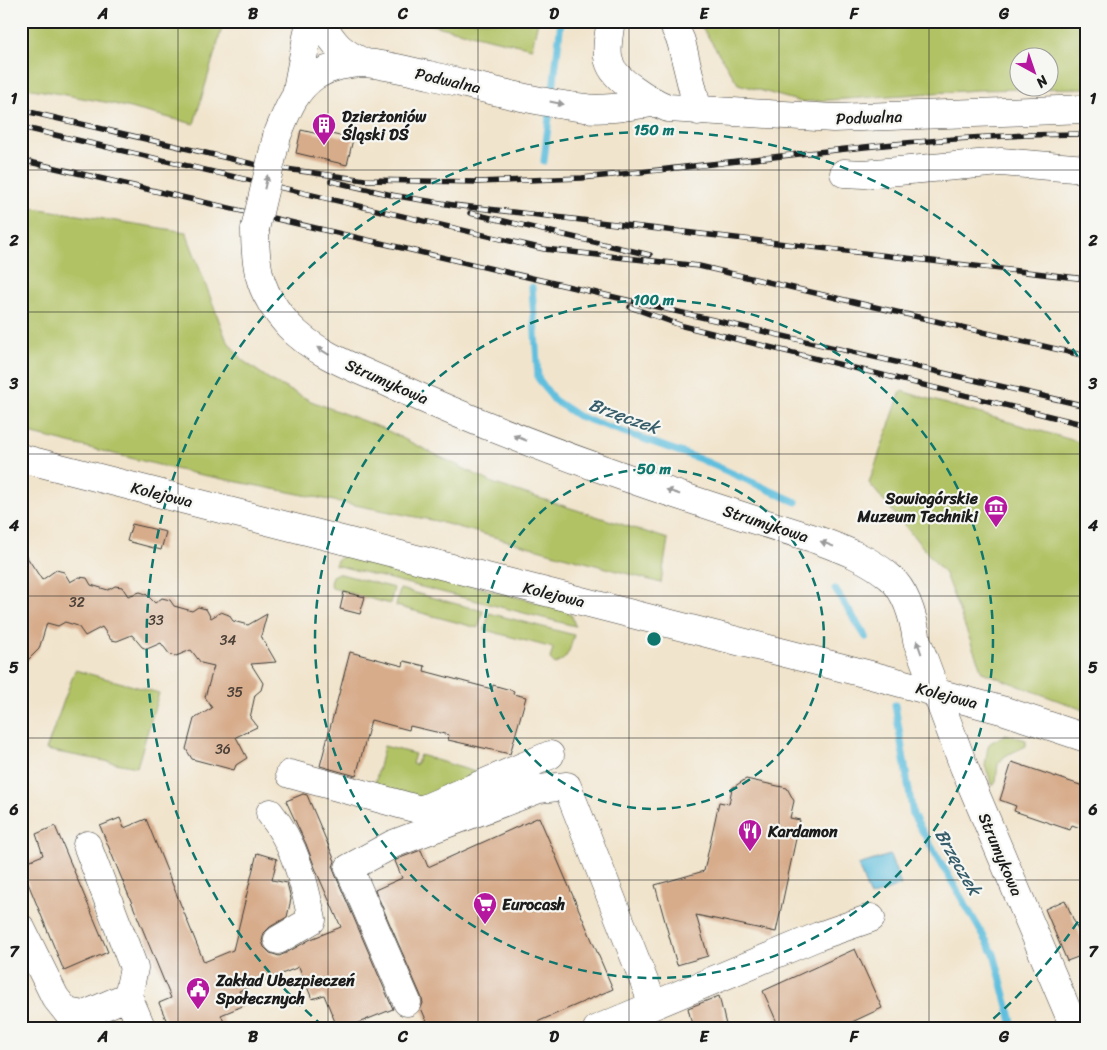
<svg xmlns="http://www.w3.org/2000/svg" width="1107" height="1050" font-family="Sriracha,sans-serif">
	<rect width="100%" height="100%" fill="#f6f6f2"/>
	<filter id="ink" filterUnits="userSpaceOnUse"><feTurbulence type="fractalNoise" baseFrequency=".02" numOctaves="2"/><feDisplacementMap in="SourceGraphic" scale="10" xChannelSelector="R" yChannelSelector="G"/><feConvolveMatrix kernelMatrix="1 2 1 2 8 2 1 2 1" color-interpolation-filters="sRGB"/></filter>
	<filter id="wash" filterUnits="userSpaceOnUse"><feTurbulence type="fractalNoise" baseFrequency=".0096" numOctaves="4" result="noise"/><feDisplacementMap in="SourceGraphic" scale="20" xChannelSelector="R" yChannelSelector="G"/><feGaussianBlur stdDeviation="1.12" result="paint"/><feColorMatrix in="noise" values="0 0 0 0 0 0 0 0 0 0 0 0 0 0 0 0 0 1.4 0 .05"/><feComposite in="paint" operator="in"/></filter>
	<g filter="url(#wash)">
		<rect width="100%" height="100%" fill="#f1e4cc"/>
		<path fill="#b1c265" stroke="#666f40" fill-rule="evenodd" d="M 21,21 L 224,21 L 194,124 L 110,103 L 21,87 Z
			M 414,21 L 538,21 L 532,48 Z
			M 698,21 L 1086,21 L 1086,88 L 977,90 L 801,102 L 738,84 ZM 1020,58 L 1050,58 L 1050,88 L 1020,88 Z
			M 21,206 L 186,232 L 226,339 L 242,360 L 272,381 L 311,401 L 382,428 L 495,484 L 668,539 L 661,583 L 436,521 L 187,472 L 21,431 Z
			M 901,391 L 1086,444 L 1086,711 L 982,672 L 945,574 L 869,483 Z
			M 345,554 L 564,609 L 572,616 L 575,626 L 335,565 L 337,560 Z
			M 336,574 L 341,574 L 394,588 L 390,604 L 332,588 L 330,583 L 332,576 Z
			M 400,589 L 483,611 L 478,628 L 396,606 Z
			M 489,613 L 574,635 C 570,648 569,659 555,664 L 550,659 L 553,648 L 485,630 Z
			M 75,670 L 159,693 L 137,767 L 46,750 Z
			M 1006,734 L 1026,740 L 1026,746 L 1005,756 L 998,764 L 996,782 L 993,786 L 985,766 L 988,746 L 990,743 Z
			M 384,746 L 415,754 L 412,764 L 416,765 L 420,755 L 488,776 L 420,804 L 373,792 Z"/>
		<path fill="#60bfde" stroke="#3e6e7d" d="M 890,855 L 901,885 L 870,897 L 858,865 Z"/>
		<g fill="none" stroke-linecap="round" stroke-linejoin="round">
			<path stroke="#60bfde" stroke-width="7" d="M 552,98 L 561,21
				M 544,161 L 550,108
				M 532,287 L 538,378 L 554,400 L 578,416 L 700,459 L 796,502
				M 835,589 L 866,637
				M 895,705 L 913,815 L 994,954 L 1014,1029"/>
		</g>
		<g id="blocks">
			<path fill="#d7ac8b" d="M 301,130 L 331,137 L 331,134 L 353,139 L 347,165 L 296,153 Z
				M 132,524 L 166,532 L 161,550 L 127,541 Z
				M 21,548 L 42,580 L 56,570 L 64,572 L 70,582 L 79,577 L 87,578 L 91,585 L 108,590 L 115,586 L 122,587 L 128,596 L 140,592 L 146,594 L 155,603 L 162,598 L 170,600 L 174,606 L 192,611 L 198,607 L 206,609 L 211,618 L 221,612 L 229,615 L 233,621 L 248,625 L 267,614 L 261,636 L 276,662 L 251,664 L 263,683 L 261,690 L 255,695 L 250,718 L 257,727 L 236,737 L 247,758 L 236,765 L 234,770 L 192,759 L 186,749 L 194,719 L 212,708 L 205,697 L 214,666 L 201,663 L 191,650 L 176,656 L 170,655 L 161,643 L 147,649 L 142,647 L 132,635 L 117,641 L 111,640 L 102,627 L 85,636 L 78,626 L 65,622 L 58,626 L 47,623 L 39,649 L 21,667 Z
				M 344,592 L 365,597 L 360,614 L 340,609 Z
				M 350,652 L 403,666 L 404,661 L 425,666 L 424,671 L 492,689 L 493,685 L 514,691 L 513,694 L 526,697 L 510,754 L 448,740 L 449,735 L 410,726 L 409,730 L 371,720 L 356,776 L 320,766 Z
				M 1012,762 L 1086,787 L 1086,830 L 1072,825 L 1070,830 L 1014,811 L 1016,806 L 1000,800 Z
				M 746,779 L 787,788 L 794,801 L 790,818 L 800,820 L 776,932 L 696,915 L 708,956 L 677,965 L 655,885 L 704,871 L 719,802 L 729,804 L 732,788 Z
				M 303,794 L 307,795 L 335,861 L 333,867 L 335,874 L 393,1009 L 343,1029 L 338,1029 L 324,995 L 312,999 L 299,967 L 239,991 L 245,1005 L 221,1015 L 227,1029 L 170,1029 L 159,1003 L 171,998 L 100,826 L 120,818 L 124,828 L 146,819 L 204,962 L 233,950 L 257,853 L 277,859 L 272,880 L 287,883 L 291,899 L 287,917 L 270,927 L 264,933 L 262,941 L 264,947 L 270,953 L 279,956 L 286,953 L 311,939 L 341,927 L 317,873 L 306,844 L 286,801 Z
				M 539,817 L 613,989 L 521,1029 L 430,1029 L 421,1008 L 423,1003 L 421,996 L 375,890 L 402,878 L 395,861 L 400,858 L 421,850 L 428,867 Z
				M 55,826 L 108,952 L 64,971 L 21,866 L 21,864 L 43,855 L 36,834 Z
				M 1065,900 L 1086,949 L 1086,954 L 1067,961 L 1045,909 Z
				M 855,949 L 882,1008 L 837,1029 L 780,1029 L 763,991 Z
				M 719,996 L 727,1029 L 693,1029 L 688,1008 Z"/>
		</g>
	</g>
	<g filter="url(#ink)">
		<use href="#blocks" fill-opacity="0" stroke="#3c3a36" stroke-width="1"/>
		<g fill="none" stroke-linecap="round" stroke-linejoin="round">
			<g stroke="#3c3a36" stroke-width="29">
				<path id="minor" d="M 320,21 C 334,44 341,53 366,63
					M 611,21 C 605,55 603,69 634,89 C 645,97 655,103 668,108 L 833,118 L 1086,109
					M 672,21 L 681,41 L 698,111
					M 296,95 L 310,21
					M 277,136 C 286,114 294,90 315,76 C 329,67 349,63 366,63 C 387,65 409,71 429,75 C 480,87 533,102 585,108 C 607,111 631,105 653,103
					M 844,173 L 864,174 L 1001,162 L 1086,169
					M 255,229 C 255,271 260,294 289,326 C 316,355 358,369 393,385 C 528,447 670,494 812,538 C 839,548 869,558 891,578 C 907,593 914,620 917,641 L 964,767 L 1075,1029
					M 21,458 L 867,674 L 1005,711 L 1086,738
					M 290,774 L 421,810 L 550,755
					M 270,813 C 295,844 304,882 312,920 L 278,940
					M 87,845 L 134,968 L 128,996
					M 21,928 L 55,997 L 67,1012 L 84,1015 L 128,996 L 142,1029
					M 407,1002 L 349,868 L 393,844 L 539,789 L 567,786 L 653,1004
					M 597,1029 L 819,936 L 871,918"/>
			</g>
			<use href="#minor" stroke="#fff" stroke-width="28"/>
			<g stroke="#1c1c1c" stroke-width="5.5">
				<path id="rail" d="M 21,110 L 262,166
					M 21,127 L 544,249 L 699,266 L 1086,356
					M 21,160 L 1086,406
					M 257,165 L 365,180 L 478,182 L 582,178 L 632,173 C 783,157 934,134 1086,134
					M 331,181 L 396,196
					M 391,195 L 453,205 L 1086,279
					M 470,213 L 650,255
					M 630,307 L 683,326 L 1086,425"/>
			</g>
			<use href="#rail" stroke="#f6f6f2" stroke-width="4" stroke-dasharray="11" stroke-linecap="butt"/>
			<g stroke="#3c3a36" stroke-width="29" stroke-linecap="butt">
				<path id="minor-bridge" d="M 255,229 L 277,136"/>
			</g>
			<use href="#minor-bridge" stroke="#fff" stroke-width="28"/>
		</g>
		<defs><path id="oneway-solid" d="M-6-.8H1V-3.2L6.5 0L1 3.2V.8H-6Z" transform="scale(1.25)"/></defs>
		<g fill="#999">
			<use href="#oneway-solid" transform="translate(557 103) rotate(11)"/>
			<use href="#oneway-solid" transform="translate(266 182) rotate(-77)"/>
			<use href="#oneway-solid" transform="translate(323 351) rotate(-148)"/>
			<use href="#oneway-solid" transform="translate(520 438) rotate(-158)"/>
			<use href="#oneway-solid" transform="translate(673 492) rotate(-161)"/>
			<use href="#oneway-solid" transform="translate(827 544) rotate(-159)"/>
			<use href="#oneway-solid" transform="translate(919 647) rotate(-109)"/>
		</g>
	</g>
	<path fill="none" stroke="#1c1c1c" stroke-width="1" stroke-opacity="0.55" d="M 178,21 L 178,1029M 328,21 L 328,1029M 478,21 L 478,1029M 629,21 L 629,1029M 779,21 L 779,1029M 929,21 L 929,1029M 21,170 L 1086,170M 21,312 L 1086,312M 21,454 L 1086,454M 21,596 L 1086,596M 21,738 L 1086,738M 21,880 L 1086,880"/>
	<g fill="none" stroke="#0f766e" stroke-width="2.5" stroke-dasharray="9 6">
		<circle cx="654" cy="639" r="170"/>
		<circle cx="654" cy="639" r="339"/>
		<path d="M1086 909A509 509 0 0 1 985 1026M323 1026A509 509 0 1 1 1086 369"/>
	</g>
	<defs>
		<g id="building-pin" transform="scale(1.25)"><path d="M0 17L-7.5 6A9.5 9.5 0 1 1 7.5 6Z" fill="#b5179e" stroke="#f6f6f2"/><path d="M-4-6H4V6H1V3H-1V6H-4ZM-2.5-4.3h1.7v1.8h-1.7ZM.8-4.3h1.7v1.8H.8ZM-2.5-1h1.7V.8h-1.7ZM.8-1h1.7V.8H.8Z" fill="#fff"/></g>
		<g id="museum-pin" transform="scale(1.25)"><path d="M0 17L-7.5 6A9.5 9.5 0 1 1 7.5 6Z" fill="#b5179e" stroke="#f6f6f2"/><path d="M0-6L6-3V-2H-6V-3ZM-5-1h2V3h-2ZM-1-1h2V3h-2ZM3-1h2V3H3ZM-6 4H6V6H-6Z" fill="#fff"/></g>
		<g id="restaurant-pin" transform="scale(1.25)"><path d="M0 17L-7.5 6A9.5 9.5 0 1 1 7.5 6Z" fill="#b5179e" stroke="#f6f6f2"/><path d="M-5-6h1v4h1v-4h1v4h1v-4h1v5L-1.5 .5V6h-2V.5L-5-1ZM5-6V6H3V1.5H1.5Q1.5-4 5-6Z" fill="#fff"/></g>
		<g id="supermarket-pin" transform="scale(1.25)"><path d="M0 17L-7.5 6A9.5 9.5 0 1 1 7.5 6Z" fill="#b5179e" stroke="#f6f6f2"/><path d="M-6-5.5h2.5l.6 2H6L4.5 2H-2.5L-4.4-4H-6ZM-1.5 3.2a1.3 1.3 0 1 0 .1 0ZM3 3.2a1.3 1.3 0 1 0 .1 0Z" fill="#fff"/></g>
		<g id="civic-pin" transform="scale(1.25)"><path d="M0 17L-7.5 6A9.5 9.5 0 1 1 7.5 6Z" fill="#b5179e" stroke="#f6f6f2"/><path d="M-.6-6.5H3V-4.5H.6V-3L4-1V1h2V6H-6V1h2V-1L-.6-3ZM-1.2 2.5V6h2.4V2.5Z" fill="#fff"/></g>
	</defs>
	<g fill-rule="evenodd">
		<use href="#building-pin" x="324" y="125"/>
		<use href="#museum-pin" x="996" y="507"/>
		<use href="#restaurant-pin" x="750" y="831"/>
		<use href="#supermarket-pin" x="485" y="904"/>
		<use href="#civic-pin" x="198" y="989"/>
	</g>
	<g text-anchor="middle" stroke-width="4.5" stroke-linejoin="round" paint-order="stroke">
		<g font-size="14" fill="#4b4038">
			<text x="77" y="607">32</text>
			<text x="156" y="625">33</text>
			<text x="228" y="645">34</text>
			<text x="235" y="697">35</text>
			<text x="223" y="754">36</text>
		</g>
		<g font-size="16" fill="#1c1c1c" stroke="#f6f6f2">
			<text transform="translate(448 80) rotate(13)" y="6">Podwalna</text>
			<text transform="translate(869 117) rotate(-2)" y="6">Podwalna</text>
			<text transform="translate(387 381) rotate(24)" y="6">Strumykowa</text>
			<text transform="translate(162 494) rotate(14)" y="6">Kolejowa</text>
			<text transform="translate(766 523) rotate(18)" y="6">Strumykowa</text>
			<text transform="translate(554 594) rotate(14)" y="6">Kolejowa</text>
			<text transform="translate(947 695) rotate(15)" y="6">Kolejowa</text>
			<text transform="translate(1001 854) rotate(67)" y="6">Strumykowa</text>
		</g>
		<g font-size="16" font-weight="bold" fill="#1c1c1c" stroke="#f6f6f2" text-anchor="start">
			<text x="342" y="122">Dzierżoniów<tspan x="342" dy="18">Śląski DŚ</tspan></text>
			<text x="978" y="504" text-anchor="end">Sowiogórskie<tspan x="978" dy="18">Muzeum Techniki</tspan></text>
			<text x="768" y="837">Kardamon</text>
			<text x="502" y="910">Eurocash</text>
			<text x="216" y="986">Zakład Ubezpieczeń<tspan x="216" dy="18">Społecznych</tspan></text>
		</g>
		<g font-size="18" font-style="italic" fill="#375d6a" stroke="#f6f6f2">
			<text transform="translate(624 416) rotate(20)" y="6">Brzęczek</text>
			<text transform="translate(958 862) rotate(60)" y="6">Brzęczek</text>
		</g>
	</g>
	<circle cx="654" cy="639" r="8" fill="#0f766e" stroke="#f6f6f2" stroke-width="2.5"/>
	<g font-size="15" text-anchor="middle" font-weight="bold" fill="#0f766e" stroke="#f6f6f2" stroke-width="4.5" stroke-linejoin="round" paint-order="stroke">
		<text x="654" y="135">150 m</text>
		<text x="654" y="305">100 m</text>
		<text x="654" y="474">50 m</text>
	</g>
	<rect width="1107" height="1050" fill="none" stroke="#f6f6f2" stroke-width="55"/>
	<g transform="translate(1034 72) rotate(140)"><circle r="24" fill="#f6f6f2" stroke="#9f9f9c"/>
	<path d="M0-4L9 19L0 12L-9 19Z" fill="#b5179e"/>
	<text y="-8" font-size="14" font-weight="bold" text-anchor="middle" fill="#1c1c1c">N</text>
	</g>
	<rect x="28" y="28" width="1052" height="994" fill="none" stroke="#1c1c1c" stroke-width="2"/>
	<g font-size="16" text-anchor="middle" font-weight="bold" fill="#1c1c1c">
		<text x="103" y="19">A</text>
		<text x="253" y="19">B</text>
		<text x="403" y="19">C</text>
		<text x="554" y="19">D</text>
		<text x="704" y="19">E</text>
		<text x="854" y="19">F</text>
		<text x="1004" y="19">G</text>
		<text x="14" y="104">1</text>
		<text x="1093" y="104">1</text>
		<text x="14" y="246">2</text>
		<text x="1093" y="246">2</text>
		<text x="14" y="389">3</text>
		<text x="1093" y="389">3</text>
		<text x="14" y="531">4</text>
		<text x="1093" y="531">4</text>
		<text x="14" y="673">5</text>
		<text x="1093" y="673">5</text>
		<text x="14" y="815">6</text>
		<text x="1093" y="815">6</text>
		<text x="14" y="957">7</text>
		<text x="1093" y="957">7</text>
		<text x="103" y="1042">A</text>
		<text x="253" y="1042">B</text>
		<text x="403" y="1042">C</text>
		<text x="554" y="1042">D</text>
		<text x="704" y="1042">E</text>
		<text x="854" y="1042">F</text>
		<text x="1004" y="1042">G</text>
	</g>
</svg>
